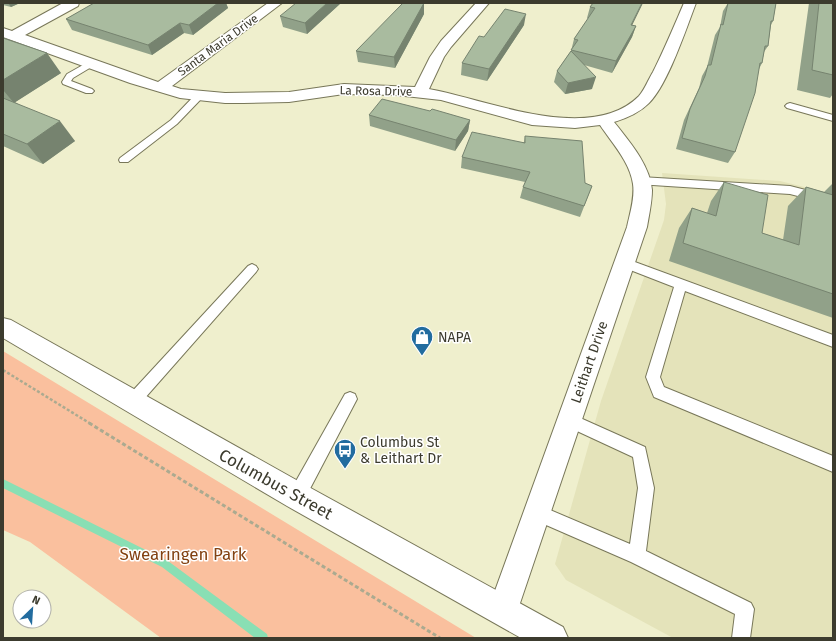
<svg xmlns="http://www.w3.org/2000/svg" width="836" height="641" font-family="'Fira Sans',sans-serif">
	<rect width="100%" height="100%" fill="#efefcd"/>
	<path fill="#e4e3ba" d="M 662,173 L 780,181 L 833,194 L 833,638 L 673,638 L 566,580 L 555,564 L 601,401 L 664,220 L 666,204 Z"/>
	<path fill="#fac09e" d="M 3,351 L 476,638 L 161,638 L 30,542 L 3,530 Z"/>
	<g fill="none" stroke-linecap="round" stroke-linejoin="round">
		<path fill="#89dfb4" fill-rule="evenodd" d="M 3,479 L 168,561 L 267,634 L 268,638 L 255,638 L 162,567 L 3,488 Z"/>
		<g stroke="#787759" stroke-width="2">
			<path id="lane" d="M 90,61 L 94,64 L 93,66 L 73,78 L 71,81 L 92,89 L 94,91 L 92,93 L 86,93 L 63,84 L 62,82 L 67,74 Z
				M 200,92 L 203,93 L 205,95 L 203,97 L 177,124 L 128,162 L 120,162 L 119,160 L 120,158 L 171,120 L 197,93 Z
				M 790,103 L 833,115 L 833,121 L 787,108 L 785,106 L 787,104 Z
				M 641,177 L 790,186 L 833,197 L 833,205 L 790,194 L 637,184 L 636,181 L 637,178 Z
				M 624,258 L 833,335 L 833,347 L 685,291 L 660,377 L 664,387 L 833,456 L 833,472 L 654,397 L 646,377 L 674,287 L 620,266 L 618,263 L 620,260 Z
				M 252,264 L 256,266 L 258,269 L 256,272 L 137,407 L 132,409 L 127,407 L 125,402 L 127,397 L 248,266 Z
				M 350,392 L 355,394 L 357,399 L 303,502 L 297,504 L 291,502 L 289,496 L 291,490 L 345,394 Z
				M 569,413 L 645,447 L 654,488 L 646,551 L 751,603 L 754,609 L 750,638 L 732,638 L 735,614 L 631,562 L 530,518 L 528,512 L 530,506 L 536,504 L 630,544 L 638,488 L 633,457 L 564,425 L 562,420 L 564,415 Z"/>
		</g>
		<g stroke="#787759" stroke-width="2">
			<path id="street" d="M 63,3 L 79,3 L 78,6 L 25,35 L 158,82 L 268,3 L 282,3 L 172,86 L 181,89 L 225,93 L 289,92 L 344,84 L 415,87 L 430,57 L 441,41 L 476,3 L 489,3 L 451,47 L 444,57 L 429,89 C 486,99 590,145 639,96 C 645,89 648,80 653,72 C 664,50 674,26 684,3 L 696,3 C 686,29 668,84 649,103 C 639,113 627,118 614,122 C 629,141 650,165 652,190 C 652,202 649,215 647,227 L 514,621 L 503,625 L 492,621 L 488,610 L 627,227 C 630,213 635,198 633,184 C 630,162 612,143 600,125 L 575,128 L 532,125 L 441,100 L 396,95 L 344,94 L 289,102 L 243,103 L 225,103 L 180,98 L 130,83 L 3,37 L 3,28 L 12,31 Z"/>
		</g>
		<g stroke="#787759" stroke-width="2">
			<path id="secondary" d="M 3,318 L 11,320 L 307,486 L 563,627 L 568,638 L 521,638 L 287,506 L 3,338 Z"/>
		</g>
		<path stroke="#abaa90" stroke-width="2.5" stroke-dasharray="3 2" stroke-linecap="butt" d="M 3,370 L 91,424"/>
		<path stroke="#abaa90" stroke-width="3" stroke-dasharray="4 2.5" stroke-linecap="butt" d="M 89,423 L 440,638"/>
		<use href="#lane" fill="#fff" fill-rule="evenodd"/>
		<use href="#street" fill="#fff" fill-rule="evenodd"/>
		<use href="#secondary" fill="#fff" fill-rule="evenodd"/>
	</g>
	<path fill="#91a189" d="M 3,3 L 20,3 L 11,7 L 3,5 Z
		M 93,3 L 226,3 L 228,8 L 193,35 L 184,33 L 152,55 L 72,30 L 66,19 L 93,4 Z
		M 341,3 L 307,34 L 283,27 L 280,16 Z
		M 424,3 L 424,14 L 395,68 L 358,62 L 356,51 Z
		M 593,3 L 632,25 L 636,26 L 632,37 L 612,73 L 584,65 L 592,89 L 565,94 L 554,82 L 557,71 L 571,51 L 574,39 L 588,19 L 587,18 L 590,7 Z
		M 728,3 L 776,3 L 773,21 L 771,25 L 768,46 L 764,52 L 762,63 L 759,69 L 735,152 L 728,163 L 676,149 L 684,120 L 699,88 L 702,76 L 707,67 L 715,35 L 720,27 L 723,11 Z
		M 809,3 L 833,3 L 833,94 L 830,98 L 797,90 Z
		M 524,25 L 487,81 L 461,75 L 462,63 L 484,37 Z
		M 3,38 L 61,73 L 15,102 L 75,141 L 43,164 L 3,146 Z
		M 430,111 L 470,120 L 468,131 L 455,151 L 370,126 L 369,115 Z
		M 525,136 L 585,183 L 592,186 L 580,217 L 520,198 L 523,187 L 525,182 L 461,168 L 462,157 L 524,142 Z
		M 724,182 L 762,233 L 783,240 L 788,206 L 806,187 L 824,192 L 833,183 L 833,318 L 669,261 L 679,228 L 692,208 L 707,213 L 711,201 Z"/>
	<path fill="#76836f" d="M 8,3 L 20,3 L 11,7 Z
		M 218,3 L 226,3 L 228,8 L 193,35 L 189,25 Z
		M 327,3 L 341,3 L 307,34 L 305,23 Z
		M 424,3 L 424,14 L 395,68 L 394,57 Z
		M 642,3 L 643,3 L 627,36 L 631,25 Z
		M 526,14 L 524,25 L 487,81 L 489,69 Z
		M 180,23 L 184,33 L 152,55 L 148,45 Z
		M 636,26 L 632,37 L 612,73 L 616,61 Z
		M 47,53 L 61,73 L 14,103 L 3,90 L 3,80 Z
		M 596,77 L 592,89 L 565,94 L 568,83 Z
		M 470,120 L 468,131 L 455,151 L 456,140 Z
		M 60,121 L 75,141 L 43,164 L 27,144 Z"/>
	<path fill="#a9bb9f" stroke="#76836f" d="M 94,3 L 218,3 L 189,25 L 180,23 L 148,45 L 66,19 Z
		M 296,3 L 327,3 L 305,23 L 280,16 Z
		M 403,3 L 424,3 L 394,57 L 356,51 Z
		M 593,3 L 642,3 L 631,25 L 636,26 L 616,61 L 571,50 L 578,40 L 574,39 L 595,8 L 590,7 Z
		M 728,3 L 776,3 L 773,21 L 771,21 L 768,46 L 765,46 L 762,63 L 760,63 L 755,93 L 735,152 L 682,138 L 690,109 L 705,76 L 708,65 L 711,65 L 721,24 L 723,25 Z
		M 819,3 L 833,3 L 833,75 L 812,70 Z
		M 505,9 L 526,14 L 489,69 L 462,63 L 479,36 L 484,37 Z
		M 3,38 L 47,53 L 3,80 Z
		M 571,51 L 596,77 L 568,83 L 557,71 Z
		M 3,98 L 60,121 L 27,144 L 3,134 Z
		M 382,99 L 430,111 L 432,109 L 470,120 L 456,140 L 369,115 Z
		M 472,132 L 525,143 L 525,136 L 582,141 L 585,183 L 592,186 L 584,206 L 523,187 L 530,172 L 462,157 Z
		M 724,182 L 768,195 L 762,233 L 799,245 L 806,187 L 833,195 L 833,190 L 833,294 L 683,243 L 692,208 L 716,216 Z"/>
	<defs>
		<g id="shop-pin" transform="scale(1.15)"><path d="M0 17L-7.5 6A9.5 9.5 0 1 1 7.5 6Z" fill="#226c9f" stroke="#fff"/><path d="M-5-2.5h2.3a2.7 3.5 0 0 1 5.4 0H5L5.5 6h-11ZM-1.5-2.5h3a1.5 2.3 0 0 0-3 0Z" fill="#fff"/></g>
		<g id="bus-pin" transform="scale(1.15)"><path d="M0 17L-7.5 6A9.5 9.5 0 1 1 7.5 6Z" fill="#226c9f" stroke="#fff"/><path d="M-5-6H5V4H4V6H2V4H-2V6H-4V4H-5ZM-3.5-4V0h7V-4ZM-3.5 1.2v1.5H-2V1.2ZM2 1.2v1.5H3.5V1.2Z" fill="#fff"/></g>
	</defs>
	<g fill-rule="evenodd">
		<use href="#shop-pin" x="422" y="337"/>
		<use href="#bus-pin" x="345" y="450"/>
	</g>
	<g text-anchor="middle" stroke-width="3" stroke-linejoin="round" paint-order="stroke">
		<g font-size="12" fill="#3c3b2e" stroke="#fff">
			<text transform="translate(218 45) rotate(-36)" y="4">Santa Maria Drive</text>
			<text transform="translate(376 91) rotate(1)" y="4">La Rosa Drive</text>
		</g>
		<g font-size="14" fill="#3c3b2e" stroke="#fff" text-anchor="start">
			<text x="438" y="342">NAPA</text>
			<text x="360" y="447">Columbus St<tspan x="360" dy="16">&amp; Leithart Dr</tspan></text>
		</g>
		<g font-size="14" fill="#3c3b2e" stroke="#fff">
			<text transform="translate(589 362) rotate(-71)" y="5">Leithart Drive</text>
		</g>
		<g font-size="17" fill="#3c3b2e" stroke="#fff">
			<text transform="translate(276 484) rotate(29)" y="6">Columbus Street</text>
		</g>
		<g font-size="17" fill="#834212" stroke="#fff">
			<text x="183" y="560">Swearingen Park</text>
		</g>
	</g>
	<rect width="836" height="641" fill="none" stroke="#3c3b2e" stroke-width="8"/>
	<g transform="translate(32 609) rotate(25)"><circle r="19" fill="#ffffff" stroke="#b1b1ab"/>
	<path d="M0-3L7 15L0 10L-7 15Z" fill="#226c9f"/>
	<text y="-6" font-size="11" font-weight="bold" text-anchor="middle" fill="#3c3b2e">N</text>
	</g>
</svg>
